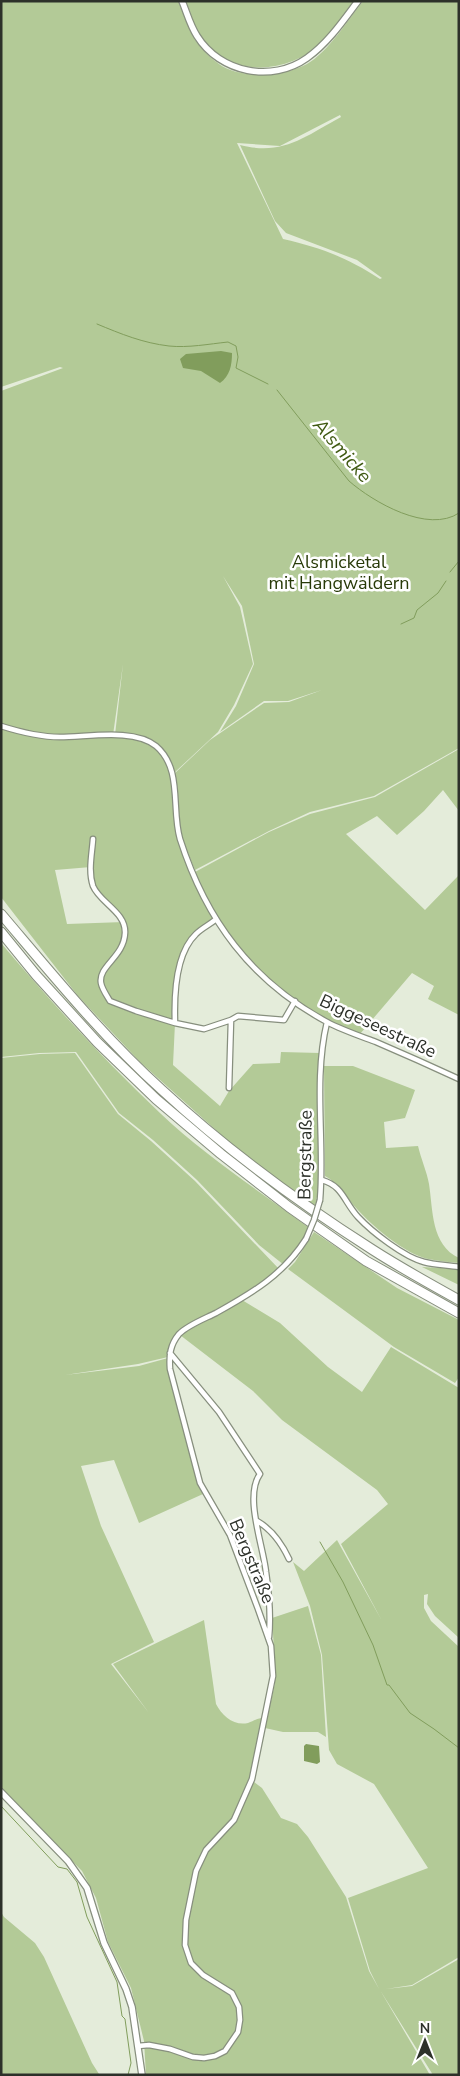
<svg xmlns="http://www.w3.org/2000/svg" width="460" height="2076" font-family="'Nunito Sans',sans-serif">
	<rect width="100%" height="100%" fill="#e4ecda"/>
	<path fill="#b3ca97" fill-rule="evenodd" d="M 1,1 L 178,1 C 184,14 188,29 195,40 C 202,49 210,58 219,64 C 241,80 285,76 307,64 C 328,52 348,20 363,1 L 459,1 L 459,748 L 374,796 L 310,812 L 269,831 L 195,870 L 181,836 L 174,774 L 210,740 L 264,703 L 289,702 L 322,690 L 288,701 L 264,701 L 220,732 L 236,706 L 254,664 L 242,606 L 223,576 L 240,607 L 253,664 L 234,705 L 218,732 L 174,773 C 160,741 147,739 115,735 L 123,664 L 113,735 L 60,736 L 40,734 L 1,724 L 1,391 L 63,368 L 60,367 L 1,387 ZM 340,115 L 341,117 C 304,137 283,156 240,145 L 275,221 L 286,233 L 357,260 L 382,278 L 380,279 C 346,257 322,248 283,239 L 237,143 L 280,146 Z
		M 186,1 L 354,1 C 344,15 333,30 321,43 C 292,71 241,78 210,48 C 197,36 192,17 186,1 Z
		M 1,727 C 14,730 29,736 42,737 C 75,738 112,731 144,741 C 184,753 170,808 179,838 C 188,866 205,891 213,918 L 212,922 L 196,933 L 180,960 L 174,1022 L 109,1001 L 175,1023 L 173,1065 L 220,1106 L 229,1091 L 253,1064 L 280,1063 L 281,1052 L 320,1053 L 320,1180 L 315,1208 L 237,1149 L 140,1062 L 78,996 L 1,897 ZM 91,867 L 94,884 L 103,898 L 124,922 L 67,924 L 55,870 Z
		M 459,749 L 459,811 L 443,790 L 424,811 L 397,835 L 377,816 L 346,834 L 425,910 L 459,875 L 459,1015 L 428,999 L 434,986 L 412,973 L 360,1034 L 325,1019 L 295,1000 L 258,971 L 216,920 L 195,872 L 269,832 L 310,814 L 375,797 Z
		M 1,943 C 51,1002 104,1060 160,1113 C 204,1155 259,1191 308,1227 L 302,1242 L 284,1265 L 259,1245 L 197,1180 L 153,1140 L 119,1113 L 76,1052 L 39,1053 L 1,1057 Z
		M 75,1053 L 118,1114 L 151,1141 L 195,1181 L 279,1269 L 240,1298 L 180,1331 L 168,1357 L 138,1364 L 65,1375 L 139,1366 L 168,1358 L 198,1484 L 203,1494 L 139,1523 L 114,1460 L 81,1466 L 101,1526 L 154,1642 L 111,1664 L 149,1713 L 113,1664 L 204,1620 L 216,1704 C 222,1716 234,1726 248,1723 C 254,1721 257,1718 263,1718 L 251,1773 L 233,1819 L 235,1822 L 254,1782 L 262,1788 L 281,1818 L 297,1824 L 308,1837 L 346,1897 L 369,1971 L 379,1989 L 370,1971 L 348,1898 L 428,1868 L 374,1784 L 337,1764 L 329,1750 L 322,1655 L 310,1606 L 293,1562 L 304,1571 L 337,1540 L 382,1621 L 341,1544 L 388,1504 L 377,1490 L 282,1420 L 253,1391 L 180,1335 L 242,1300 L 280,1323 L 328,1367 L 362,1392 L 391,1347 L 459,1388 L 459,1638 L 435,1616 L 427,1604 L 428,1594 L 424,1595 L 424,1608 L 431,1621 L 459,1647 L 459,1957 L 412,1985 L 386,1989 L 412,1986 L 459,1959 L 459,2075 L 433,2075 L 380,1990 L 430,2075 L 146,2075 L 144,2041 L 131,1988 L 108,1942 L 96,1898 L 82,1871 L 5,1793 L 1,1787 L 1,1058 L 40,1054 Z
		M 324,1066 L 353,1066 L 415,1090 L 405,1118 L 384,1122 L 386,1148 L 418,1146 C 421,1159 427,1172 429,1184 C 433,1210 431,1245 459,1258 L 459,1263 C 449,1262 438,1261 428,1259 C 405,1254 372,1226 357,1209 C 346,1197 339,1183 325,1176 Z
		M 314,1232 L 397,1288 L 459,1320 L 459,1377 L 455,1383 L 394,1347 L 288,1269 L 295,1262 Z
		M 422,1267 L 459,1269 L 459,1285 Z
		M 308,1606 L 321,1655 L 326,1737 L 318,1732 L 283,1732 L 265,1728 L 275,1683 L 275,1666 L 272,1618 Z
		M 1,1912 L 4,1917 L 35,1943 L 44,1957 L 92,2063 L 99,2074 L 1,2075 Z"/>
	<path fill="#819d5c" d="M 221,351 L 232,353 C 232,365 230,376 220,383 L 201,371 L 183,368 L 180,359 L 186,354 Z
		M 306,1744 L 319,1746 L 320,1762 L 317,1764 L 304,1761 L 304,1746 Z"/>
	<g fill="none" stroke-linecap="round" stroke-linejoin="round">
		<path stroke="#819d5c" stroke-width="1" d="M 97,324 C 121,334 143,343 169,346 C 188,348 209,344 228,342 L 236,346 L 238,357 L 236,368 L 268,384
			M 277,390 L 349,481 C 373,502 428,534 459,513
			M 450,572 L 459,561
			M 401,624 L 414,618 L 417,610 L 438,593 L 446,581
			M 320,1542 L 343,1582 L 373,1645 L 387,1685 L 389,1685 L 410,1713 L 434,1729 L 459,1748
			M 1,1806 L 58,1867 L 67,1869 L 77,1882 L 87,1917 L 117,1982 L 122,2016 L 125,2019 L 131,2063 L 128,2075"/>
		<g stroke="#878f7e" stroke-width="7">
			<path id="minor" d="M 1,726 C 20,732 40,737 60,737 C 88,737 134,728 156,746 C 183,769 171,809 180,839 C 206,920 251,981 327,1022 C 342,1030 360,1036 376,1042 C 404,1054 431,1066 459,1079
				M 93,839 C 92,854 88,871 93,886 C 100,903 126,912 125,933 C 124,957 98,966 101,983 C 102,989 107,996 110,1001 L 136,1011 L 175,1023
				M 215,920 C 209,925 202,928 196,934 C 175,954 174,995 175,1023 L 204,1029 L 231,1020 L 238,1016 L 284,1020 L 295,1001
				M 229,1088 L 231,1020
				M 322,1180 C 343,1186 344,1202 358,1217 C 372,1232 404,1257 424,1262 C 435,1265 447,1265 459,1267
				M 320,1200 C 325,1141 313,1081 327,1022
				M 170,1353 L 219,1412 L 260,1474 C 244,1496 263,1545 266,1572 C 269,1593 271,1616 269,1637
				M 257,1521 C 271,1529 282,1544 289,1559
				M 138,2046 L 149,2045 L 170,2049 L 193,2057 L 204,2058 L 215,2056 L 225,2051 L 238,2032 L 240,2020 L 239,2007 L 232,1993 L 203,1975 L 191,1963 L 185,1945 L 186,1920 L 196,1871 L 206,1850 L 234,1820 L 252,1779 L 273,1676 L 271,1646 L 258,1609 L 230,1535 L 200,1483 L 170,1369 C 169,1355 170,1345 179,1334 C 188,1325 204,1319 216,1313 C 252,1293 283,1275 306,1239"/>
		</g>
		<g stroke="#878f7e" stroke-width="8">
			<path id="tertiary" d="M 182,1 C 187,13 190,25 197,36 C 220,73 272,83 307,58 C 328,43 343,21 358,1
				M 1,1792 L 68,1861 L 87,1888 L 104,1943 L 126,1989 L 132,2007 L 142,2075"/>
		</g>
		<g stroke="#878f7e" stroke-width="11">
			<path id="motorway" d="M 1,914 C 52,974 103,1037 162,1090 C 227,1150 299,1203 373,1250 C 401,1268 430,1284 459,1300
				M 1,932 L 36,975 L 97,1042 L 156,1099 L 221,1154 L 289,1207 L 366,1261 L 459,1313"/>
		</g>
		<use href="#minor" stroke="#fff" stroke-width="4.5"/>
		<use href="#tertiary" stroke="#fff" stroke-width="5.5"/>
		<use href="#motorway" stroke="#fff" stroke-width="9"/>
		<g stroke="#878f7e" stroke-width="7" stroke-linecap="butt">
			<path id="minor-bridge" d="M 306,1239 L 314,1220 L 320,1200"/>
		</g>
		<use href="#minor-bridge" stroke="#fff" stroke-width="4.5"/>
	</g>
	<g text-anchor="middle" stroke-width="5" stroke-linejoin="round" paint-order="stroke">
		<g font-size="18" fill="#283a08" stroke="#fff">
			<text x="339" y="568">Alsmicketal<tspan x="339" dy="21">mit Hangwäldern</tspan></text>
		</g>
		<g font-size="18" fill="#2d312a" stroke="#fff">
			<text transform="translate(378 1026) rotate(25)" y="6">Biggeseestraße</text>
			<text transform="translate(305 1155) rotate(-89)" y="6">Bergstraße</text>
			<text transform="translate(252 1561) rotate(67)" y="6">Bergstraße</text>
		</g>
		<g font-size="19" font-style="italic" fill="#405a13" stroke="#fff">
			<text transform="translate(343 450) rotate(49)" y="7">Alsmicke</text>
		</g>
	</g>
	<rect width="460" height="2076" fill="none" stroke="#2d312a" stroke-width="5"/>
	<g transform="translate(425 2041)" stroke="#ffffff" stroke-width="4" paint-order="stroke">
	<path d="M0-4L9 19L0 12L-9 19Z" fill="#2d312a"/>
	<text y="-8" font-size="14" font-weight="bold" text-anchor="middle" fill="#2d312a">N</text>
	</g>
</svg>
